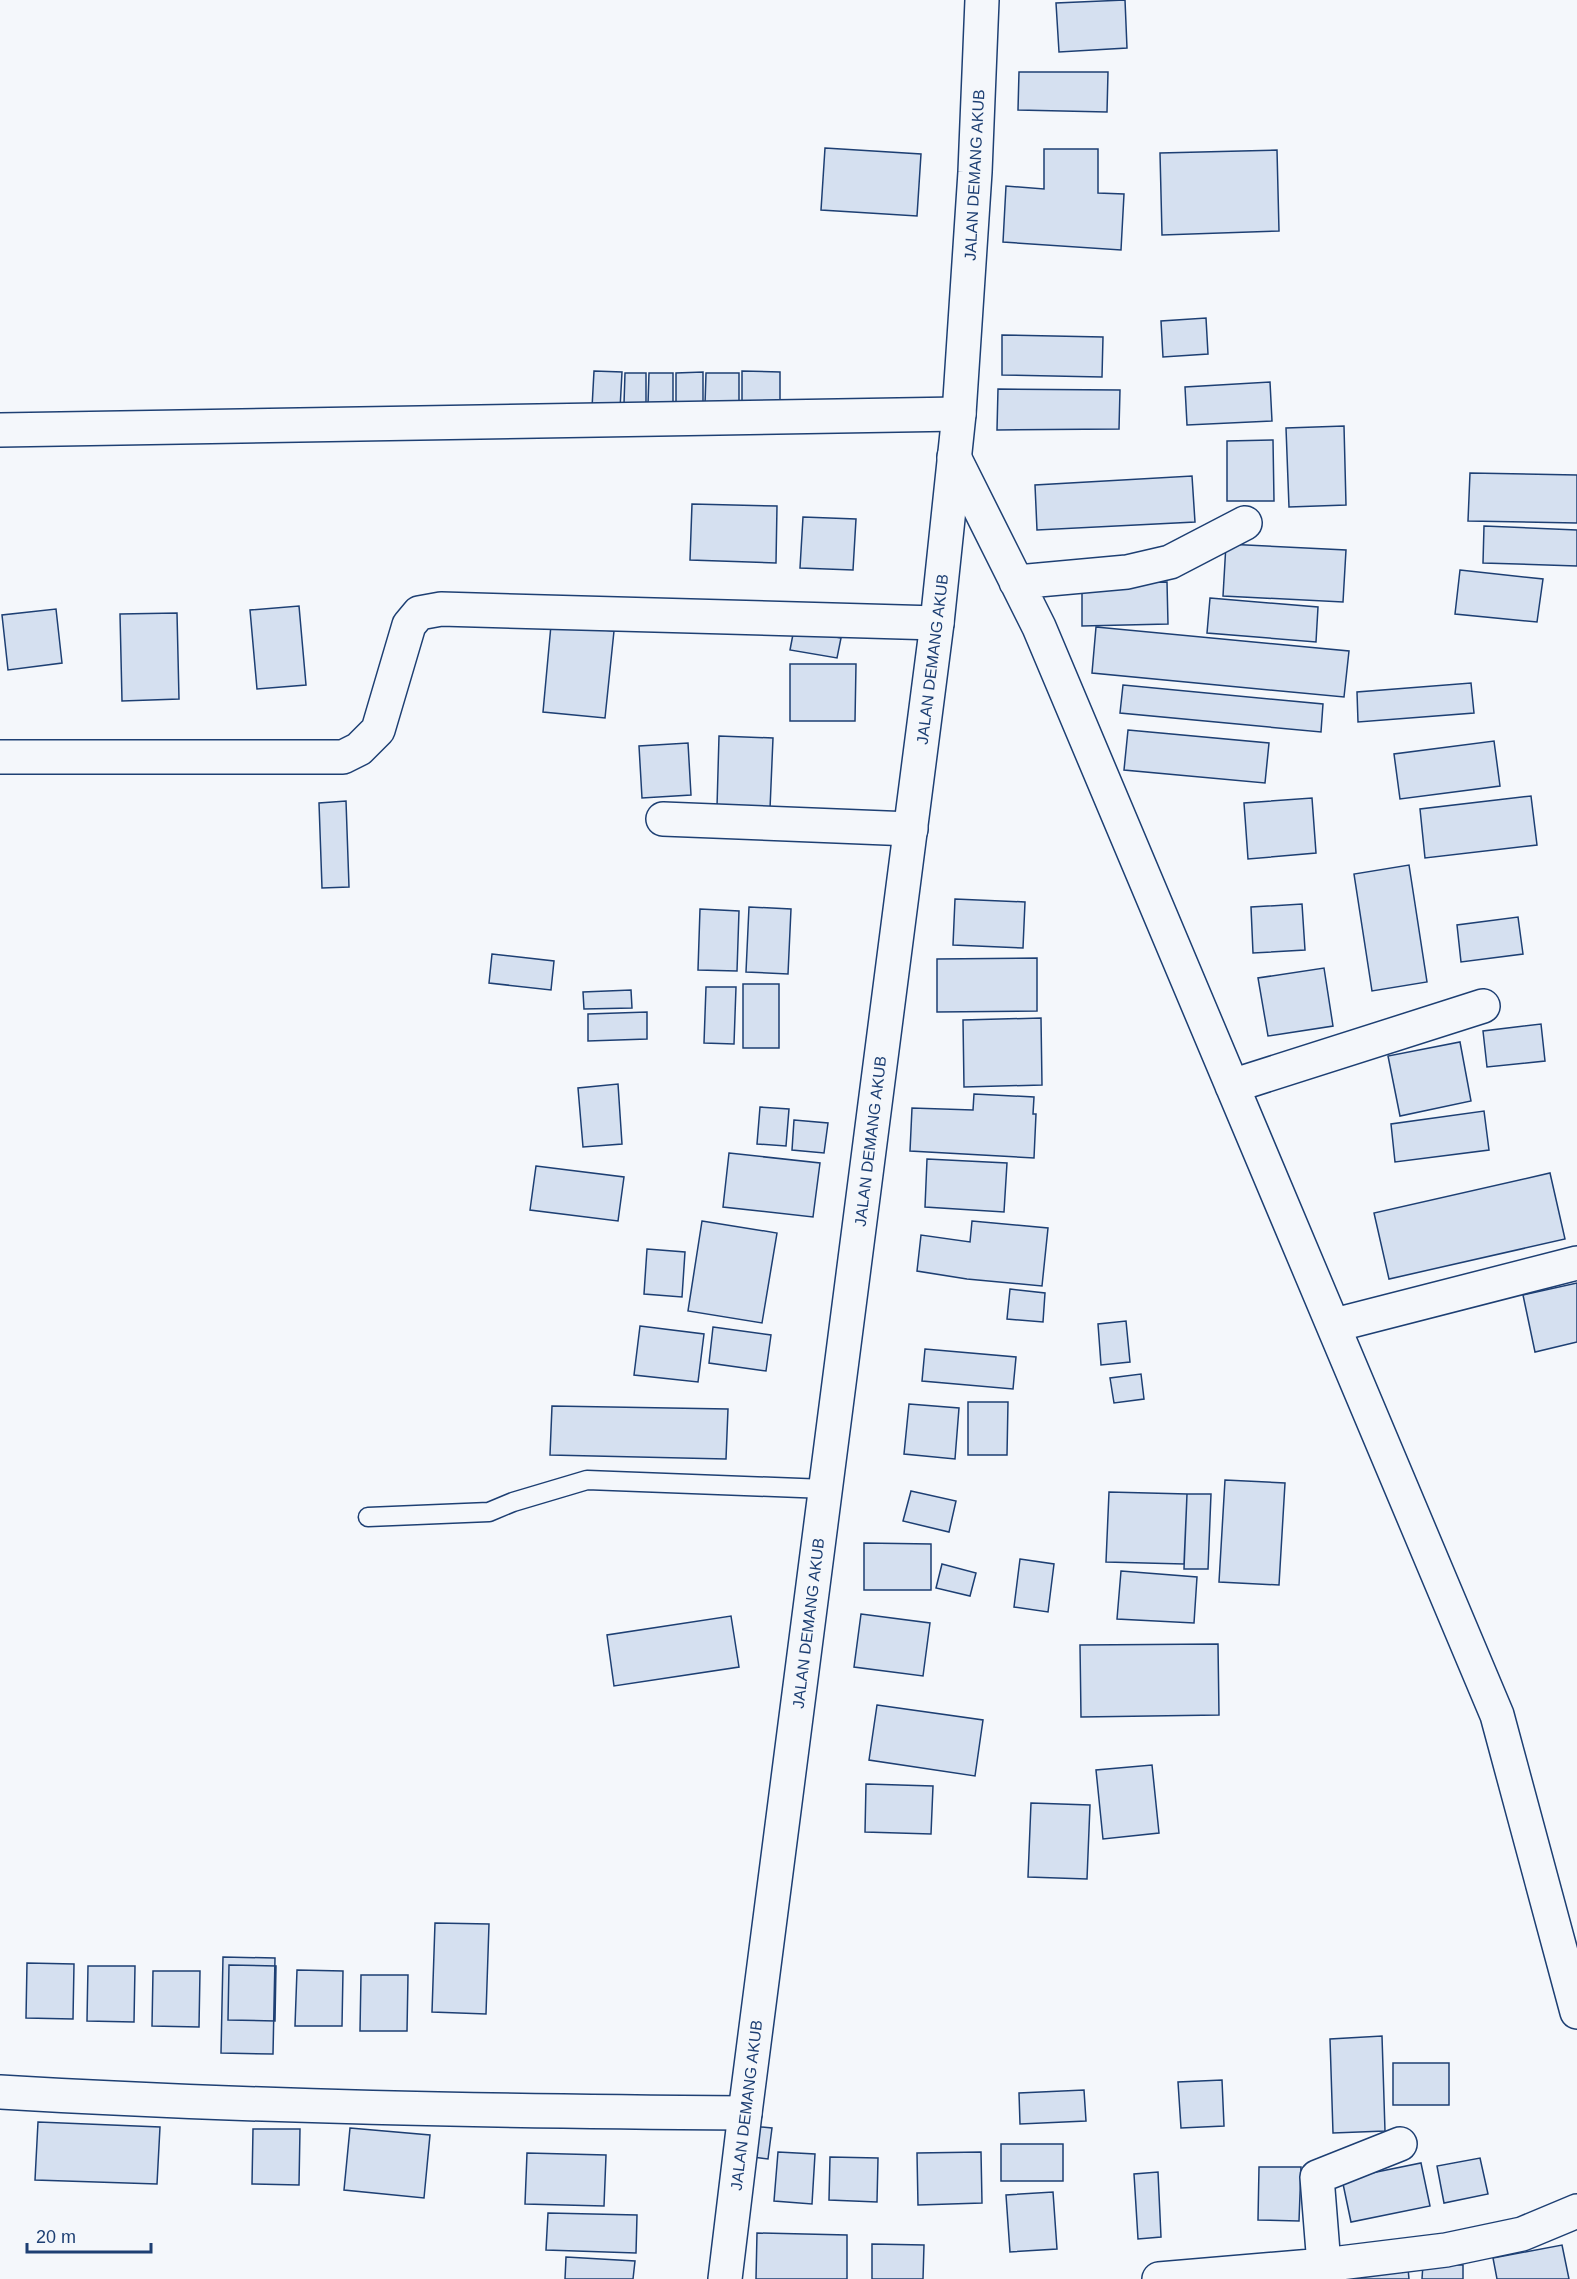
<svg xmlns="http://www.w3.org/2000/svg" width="1577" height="2279" font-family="Helvetica,sans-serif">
	<rect width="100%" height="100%" fill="#f4f7fb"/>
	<path fill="#d5e0f0" stroke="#1d3f73" stroke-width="1.5" d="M 1125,0 L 1127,48 L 1059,52 L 1056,3 Z
		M 1019,72 L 1108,72 L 1107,112 L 1018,110 Z
		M 825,148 L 921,154 L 917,216 L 821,210 Z
		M 1044,149 L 1098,149 L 1098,193 L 1124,194 L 1121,250 L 1003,242 L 1006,186 L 1044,189 Z
		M 1277,150 L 1279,231 L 1162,235 L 1160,153 Z
		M 1206,318 L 1208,354 L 1163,357 L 1161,321 Z
		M 1002,335 L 1103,337 L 1102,377 L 1002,375 Z
		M 594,371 L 622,372 L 620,409 L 592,408 Z
		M 742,371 L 780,372 L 780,406 L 742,406 Z
		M 703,372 L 703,405 L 676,405 L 676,373 Z
		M 625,373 L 646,373 L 646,404 L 624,404 Z
		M 649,373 L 673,373 L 673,404 L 648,404 Z
		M 706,373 L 739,373 L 739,405 L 705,405 Z
		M 1270,382 L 1272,421 L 1187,425 L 1185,387 Z
		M 998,389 L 1120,390 L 1119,429 L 997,430 Z
		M 1344,426 L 1346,505 L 1289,507 L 1286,428 Z
		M 1273,440 L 1274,501 L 1227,501 L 1227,441 Z
		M 1470,473 L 1577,475 L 1577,523 L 1468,521 Z
		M 1192,476 L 1195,522 L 1037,530 L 1035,485 Z
		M 692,504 L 777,506 L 776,563 L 690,560 Z
		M 803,517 L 856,519 L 853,570 L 800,568 Z
		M 1484,526 L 1577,530 L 1577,566 L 1483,563 Z
		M 1226,544 L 1346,550 L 1343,602 L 1223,596 Z
		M 1460,570 L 1543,579 L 1537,622 L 1455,614 Z
		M 1167,582 L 1168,624 L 1082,626 L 1082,583 Z
		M 1210,598 L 1318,607 L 1316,642 L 1207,633 Z
		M 299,606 L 306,685 L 257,689 L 250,610 Z
		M 56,609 L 62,663 L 8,670 L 2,615 Z
		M 177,613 L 179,699 L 122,701 L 120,614 Z
		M 551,625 L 614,631 L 605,718 L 543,712 Z
		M 1096,627 L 1349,651 L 1344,697 L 1092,673 Z
		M 794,629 L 841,638 L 837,658 L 790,650 Z
		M 790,664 L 856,664 L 855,721 L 790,721 Z
		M 1471,683 L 1474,713 L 1358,722 L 1357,692 Z
		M 1123,685 L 1323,704 L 1321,732 L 1120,713 Z
		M 1128,730 L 1269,743 L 1265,783 L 1124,770 Z
		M 719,736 L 773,738 L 770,809 L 717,807 Z
		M 1494,741 L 1500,786 L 1400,799 L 1394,754 Z
		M 688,743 L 691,795 L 642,798 L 639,746 Z
		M 1531,796 L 1537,845 L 1425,858 L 1420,809 Z
		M 1312,798 L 1316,853 L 1248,859 L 1244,803 Z
		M 346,801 L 349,887 L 322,888 L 319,803 Z
		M 1409,865 L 1427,982 L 1372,991 L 1354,874 Z
		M 955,899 L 1025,902 L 1023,948 L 953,945 Z
		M 1302,904 L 1305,950 L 1253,953 L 1251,907 Z
		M 749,907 L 791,909 L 788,974 L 746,972 Z
		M 700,909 L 739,911 L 737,971 L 698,970 Z
		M 1518,917 L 1523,954 L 1461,962 L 1457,925 Z
		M 492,954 L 554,961 L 551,990 L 489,983 Z
		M 1037,958 L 1037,1011 L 937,1012 L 937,959 Z
		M 1324,968 L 1333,1026 L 1268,1036 L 1258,978 Z
		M 743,984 L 779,984 L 779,1048 L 743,1048 Z
		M 706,987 L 736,987 L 734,1044 L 704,1043 Z
		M 631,990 L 632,1008 L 584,1009 L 583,992 Z
		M 647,1012 L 647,1039 L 588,1041 L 588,1014 Z
		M 1041,1018 L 1042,1085 L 964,1087 L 963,1020 Z
		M 1541,1024 L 1545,1061 L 1487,1067 L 1483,1031 Z
		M 1460,1042 L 1471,1101 L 1400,1116 L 1388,1056 Z
		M 618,1084 L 622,1144 L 583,1147 L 578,1088 Z
		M 974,1094 L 1034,1097 L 1033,1114 L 1036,1114 L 1034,1158 L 910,1151 L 912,1108 L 973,1110 Z
		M 760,1107 L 789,1109 L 786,1146 L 757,1144 Z
		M 1484,1111 L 1489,1150 L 1395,1162 L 1391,1124 Z
		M 794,1120 L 828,1123 L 824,1153 L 792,1150 Z
		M 729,1153 L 820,1163 L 813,1217 L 723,1207 Z
		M 927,1159 L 1007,1163 L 1004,1212 L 925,1207 Z
		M 536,1166 L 624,1177 L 618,1221 L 530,1210 Z
		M 1550,1173 L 1565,1239 L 1389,1279 L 1374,1213 Z
		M 702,1221 L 777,1233 L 762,1323 L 688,1311 Z
		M 972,1221 L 1048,1228 L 1042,1286 L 967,1279 L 917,1271 L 921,1235 L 970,1242 Z
		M 647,1249 L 685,1252 L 682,1297 L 644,1294 Z
		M 1577,1283 L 1577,1342 L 1535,1352 L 1523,1295 Z
		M 1010,1289 L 1045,1293 L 1043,1322 L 1007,1319 Z
		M 1126,1321 L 1130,1362 L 1101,1365 L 1098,1324 Z
		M 640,1326 L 704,1334 L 698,1382 L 634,1375 Z
		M 713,1327 L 771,1335 L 766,1371 L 709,1363 Z
		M 925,1349 L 1016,1357 L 1013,1389 L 922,1381 Z
		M 1141,1374 L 1144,1399 L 1114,1403 L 1110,1378 Z
		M 968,1402 L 1008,1402 L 1007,1455 L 968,1455 Z
		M 909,1404 L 959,1408 L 955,1459 L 904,1454 Z
		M 552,1406 L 728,1409 L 726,1459 L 550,1455 Z
		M 1225,1480 L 1285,1483 L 1279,1585 L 1219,1582 Z
		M 911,1491 L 956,1501 L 949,1532 L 903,1521 Z
		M 1109,1492 L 1187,1494 L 1184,1564 L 1106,1562 Z
		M 1187,1494 L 1211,1494 L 1208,1569 L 1184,1569 Z
		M 864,1543 L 931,1544 L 931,1590 L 864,1590 Z
		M 1020,1559 L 1054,1564 L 1048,1612 L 1014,1607 Z
		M 942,1564 L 976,1573 L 970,1596 L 936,1588 Z
		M 1121,1571 L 1197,1577 L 1194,1623 L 1117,1619 Z
		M 861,1614 L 930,1623 L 923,1676 L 854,1667 Z
		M 731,1616 L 739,1667 L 614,1686 L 607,1635 Z
		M 1218,1644 L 1219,1715 L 1081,1717 L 1080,1645 Z
		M 877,1705 L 983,1720 L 975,1776 L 869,1760 Z
		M 1152,1765 L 1159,1833 L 1103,1839 L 1096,1770 Z
		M 866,1784 L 933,1786 L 931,1834 L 865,1832 Z
		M 1031,1803 L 1090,1805 L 1087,1879 L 1028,1877 Z
		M 435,1923 L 489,1924 L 486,2014 L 432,2012 Z
		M 223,1957 L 275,1958 L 273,2054 L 221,2053 Z
		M 27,1963 L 74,1964 L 73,2019 L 26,2018 Z
		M 229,1965 L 276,1966 L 275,2021 L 228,2020 Z
		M 88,1966 L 135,1966 L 134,2022 L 87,2021 Z
		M 297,1970 L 343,1971 L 342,2026 L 295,2026 Z
		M 153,1971 L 200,1971 L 199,2027 L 152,2026 Z
		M 361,1975 L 408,1975 L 407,2031 L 360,2031 Z
		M 1382,2036 L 1385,2131 L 1333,2133 L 1330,2039 Z
		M 1393,2063 L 1449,2063 L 1449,2105 L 1393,2105 Z
		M 1222,2080 L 1224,2126 L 1181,2128 L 1178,2082 Z
		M 1084,2090 L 1086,2121 L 1020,2124 L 1019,2093 Z
		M 38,2122 L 160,2127 L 157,2184 L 35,2180 Z
		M 750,2126 L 772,2128 L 768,2159 L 746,2156 Z
		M 350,2128 L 430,2135 L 424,2198 L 344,2190 Z
		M 253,2129 L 300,2129 L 299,2185 L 252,2184 Z
		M 1001,2144 L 1063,2144 L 1063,2181 L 1001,2181 Z
		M 778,2152 L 815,2154 L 812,2204 L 774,2201 Z
		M 981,2152 L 982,2203 L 918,2205 L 917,2153 Z
		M 527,2153 L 606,2155 L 604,2206 L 525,2204 Z
		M 830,2157 L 878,2158 L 877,2202 L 829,2200 Z
		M 1480,2158 L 1488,2194 L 1444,2203 L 1437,2166 Z
		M 1421,2163 L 1430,2206 L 1351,2222 L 1342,2179 Z
		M 1259,2167 L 1301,2167 L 1299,2221 L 1258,2220 Z
		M 1158,2172 L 1161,2237 L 1138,2239 L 1134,2174 Z
		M 1053,2192 L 1057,2249 L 1010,2252 L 1006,2195 Z
		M 548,2213 L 637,2215 L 636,2253 L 546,2250 Z
		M 757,2233 L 847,2235 L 847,2279 L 756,2279 Z
		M 872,2244 L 924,2245 L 923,2279 L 872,2279 Z
		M 1562,2245 L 1569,2279 L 1497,2279 L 1493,2258 Z
		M 566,2257 L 635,2261 L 633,2279 L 565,2279 Z
		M 1423,2264 L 1463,2265 L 1463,2279 L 1422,2279 Z
		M 1408,2268 L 1409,2279 L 1306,2279 Z"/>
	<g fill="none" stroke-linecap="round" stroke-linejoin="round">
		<g stroke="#1d3f73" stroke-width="21">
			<path id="lane" d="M 368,1517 L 489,1512 L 513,1502 L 587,1480 L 826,1489"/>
		</g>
		<g stroke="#1d3f73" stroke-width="36">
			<path id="street" d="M 0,430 L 959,414
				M 954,457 L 1039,627 L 1497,1715 L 1577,2012
				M 1016,582 L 1127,572 L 1170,562 L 1245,523
				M 0,757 L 343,757 L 359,749 L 378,730 L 409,625 L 419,613 L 441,609 L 937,623
				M 663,819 L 911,829
				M 1232,1086 L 1483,1006
				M 1335,1325 L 1577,1263
				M 0,2092 C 248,2107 496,2111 745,2113
				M 1324,2265 L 1317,2177 L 1400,2144
				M 1159,2279 L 1324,2265 L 1446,2250 L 1522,2234 L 1577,2211"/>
		</g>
		<g stroke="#1d3f73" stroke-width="36">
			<path id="secondary" d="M 725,2279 L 745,2113 L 937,623 L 959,414 L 975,172 L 982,0"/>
		</g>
		<use href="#lane" stroke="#f4f7fb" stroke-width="18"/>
		<use href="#street" stroke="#f4f7fb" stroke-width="33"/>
		<use href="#secondary" stroke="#f4f7fb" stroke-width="33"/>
	</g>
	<g text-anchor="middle" stroke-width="4.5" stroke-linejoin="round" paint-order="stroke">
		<g font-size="16" fill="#1d3f73" stroke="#f4f7fb">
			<text transform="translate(974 175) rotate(-87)" y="6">JALAN DEMANG AKUB</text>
			<text transform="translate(932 659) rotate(-83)" y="6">JALAN DEMANG AKUB</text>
			<text transform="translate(870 1141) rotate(-83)" y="6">JALAN DEMANG AKUB</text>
			<text transform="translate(808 1623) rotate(-83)" y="6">JALAN DEMANG AKUB</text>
			<text transform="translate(746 2105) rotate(-83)" y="6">JALAN DEMANG AKUB</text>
		</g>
	</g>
	<path d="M27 2243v9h124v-9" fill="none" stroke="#1d3f73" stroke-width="3"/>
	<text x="36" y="2243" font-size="18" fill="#1d3f73" stroke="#f4f7fb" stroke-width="4.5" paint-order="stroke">20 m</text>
</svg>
